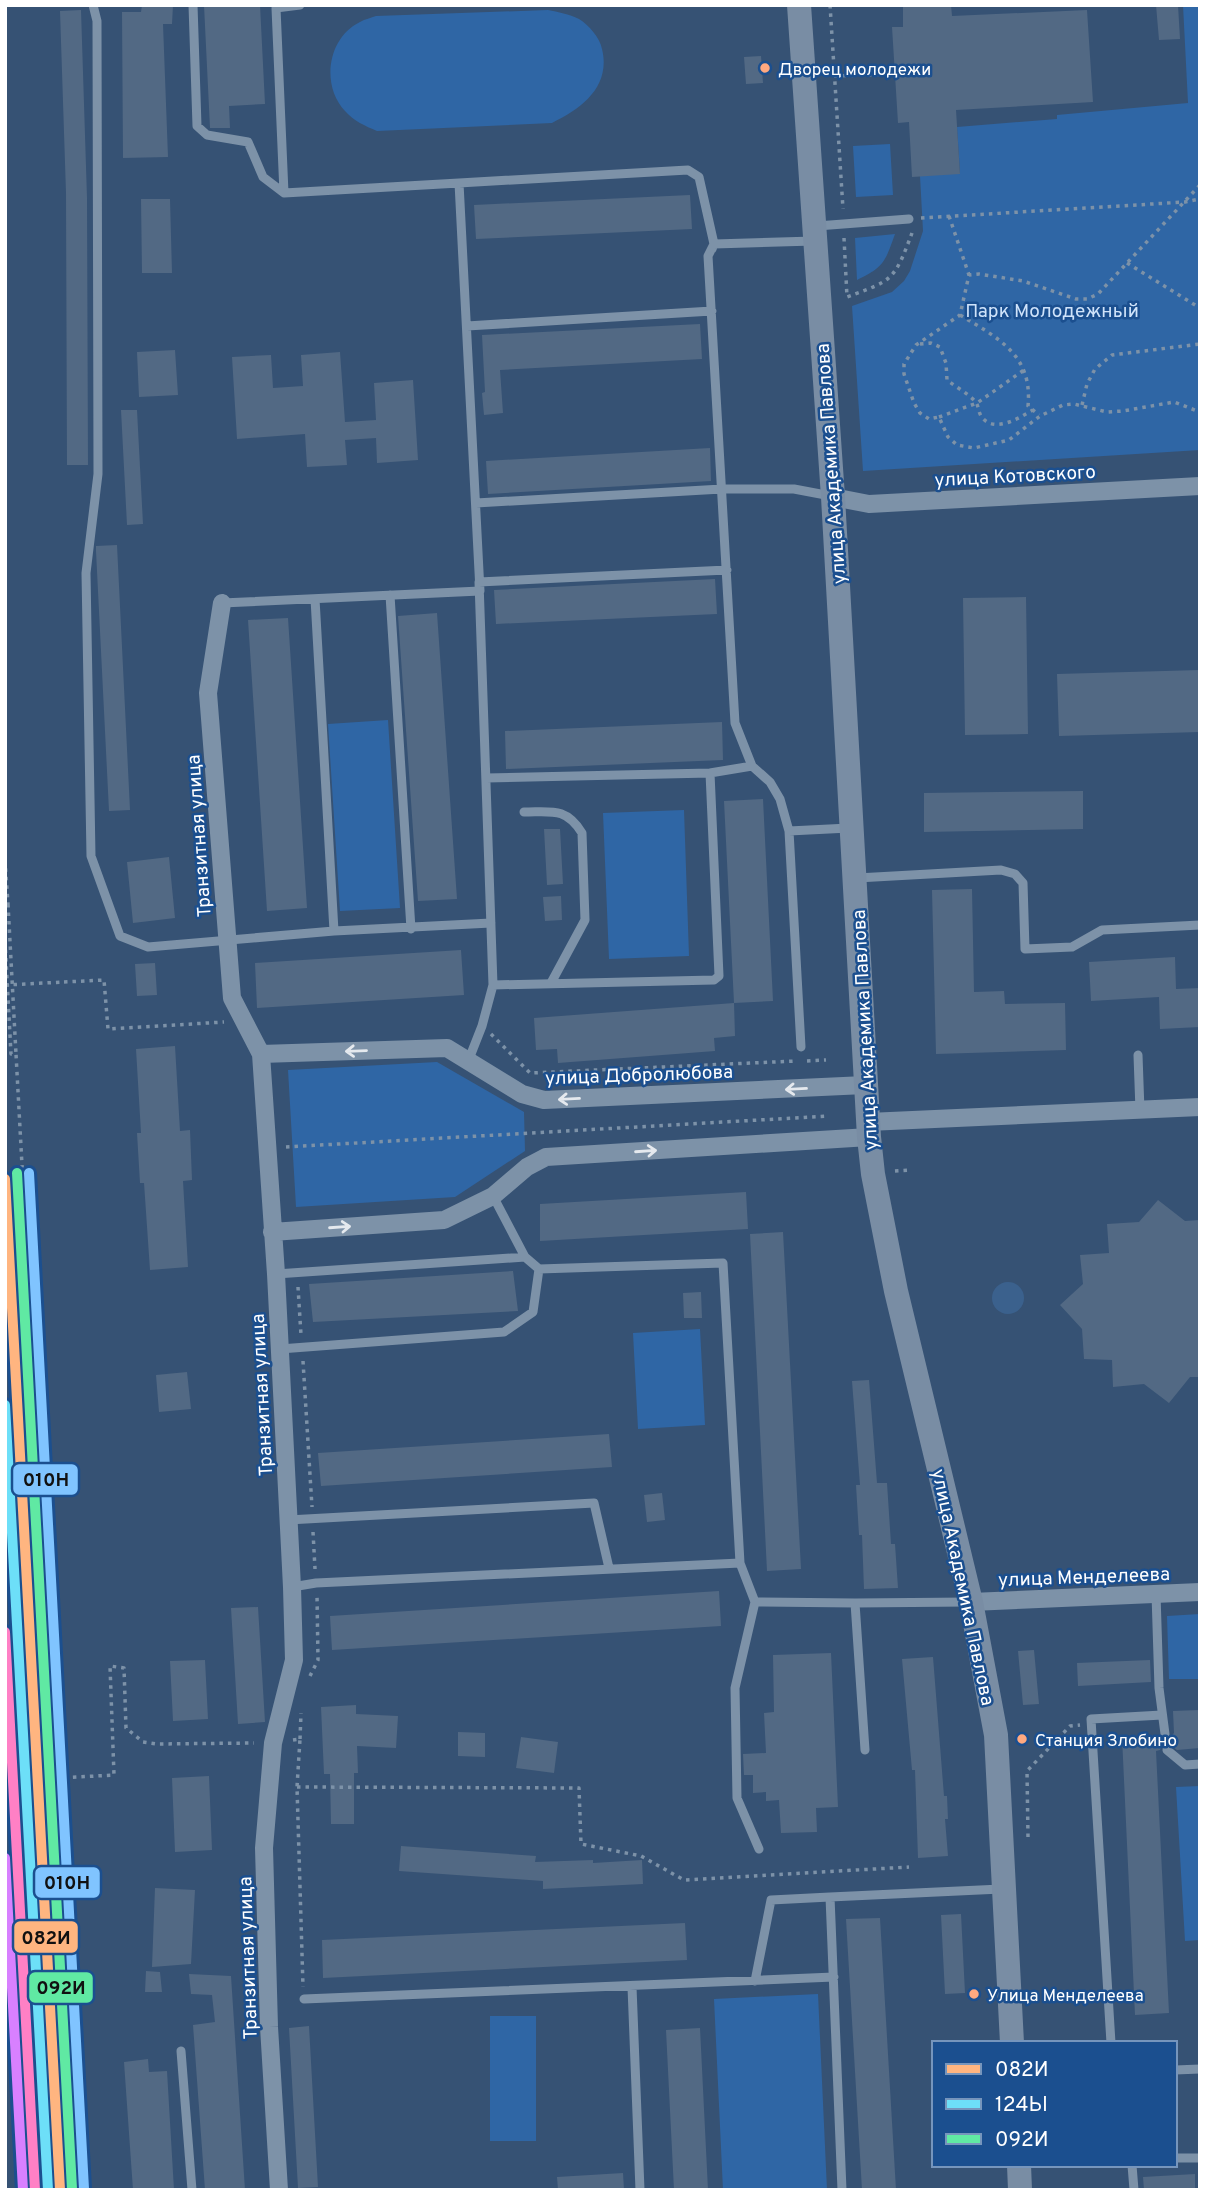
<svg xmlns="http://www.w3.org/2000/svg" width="1205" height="2195" font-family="Overpass,sans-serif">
	<rect width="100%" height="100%" fill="#365274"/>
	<path fill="#2f66a5" d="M 1183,5 L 1200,5 L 1200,450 L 863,471 L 852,306 L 892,292 L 904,281 L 910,271 L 923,231 L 920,176 L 960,173 L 957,127 L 1057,119 L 1057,115 L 1188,103 Z
		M 548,10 C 558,12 569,14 579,19 C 589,25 600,38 602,49 C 611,86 583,108 552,123 L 377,131 C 365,126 354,121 345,111 C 321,86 327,38 360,22 C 365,19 371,18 376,16 Z
		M 890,144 L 893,195 L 856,197 L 853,146 Z
		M 895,234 C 885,262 884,267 857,280 L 855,238 Z
		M 388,720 L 400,908 L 340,911 L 328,724 Z
		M 684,810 L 689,956 L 609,959 L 603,813 Z
		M 437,1062 L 524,1112 L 525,1151 L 455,1197 L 296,1207 L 288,1070 Z
		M 700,1329 L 705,1425 L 638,1429 L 633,1333 Z
		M 1200,1614 L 1200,1679 L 1169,1679 L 1167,1616 Z
		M 1200,1786 L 1200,1940 L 1185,1941 L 1176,1787 Z
		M 818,1994 L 827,2190 L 723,2190 L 714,1999 Z
		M 490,2016 L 536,2016 L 536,2141 L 490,2141 Z"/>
	<path fill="#3b618d" d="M992 1298a16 16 0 1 1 32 0a16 16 0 1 1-32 0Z"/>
	<path fill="#526984" d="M 142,5 L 173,5 L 172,24 L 163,24 L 168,157 L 123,158 L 122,12 L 141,12 Z
		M 204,5 L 260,5 L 265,104 L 229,106 L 230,128 L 210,128 Z
		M 903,5 L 951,5 L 952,16 L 1087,10 L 1093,102 L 956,110 L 960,174 L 912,177 L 909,122 L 898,123 L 892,27 L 903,27 Z
		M 1156,5 L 1178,5 L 1180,39 L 1159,40 Z
		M 81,10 L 87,198 L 88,465 L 67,465 L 66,193 L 60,11 Z
		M 761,56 L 763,83 L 746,84 L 744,57 Z
		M 690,195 L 692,229 L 476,239 L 474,205 Z
		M 141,199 L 170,199 L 172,273 L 142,273 Z
		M 700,324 L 702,359 L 500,370 L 503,413 L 484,415 L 482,393 L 485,392 L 482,335 Z
		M 175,350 L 178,395 L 139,397 L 137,352 Z
		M 340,352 L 345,422 L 376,420 L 374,383 L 413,380 L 418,460 L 377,463 L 376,438 L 345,440 L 347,465 L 307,467 L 305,434 L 237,439 L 232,357 L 271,355 L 273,388 L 303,386 L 301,355 Z
		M 121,410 L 137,410 L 143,524 L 127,525 Z
		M 710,448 L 711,481 L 488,494 L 486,461 Z
		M 117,545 L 130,810 L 109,811 L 96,551 L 96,546 Z
		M 715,579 L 717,614 L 496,624 L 494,590 Z
		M 1026,597 L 1028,734 L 965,735 L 963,598 Z
		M 437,613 L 457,899 L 418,901 L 398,616 Z
		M 288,618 L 307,908 L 267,911 L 248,620 Z
		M 1200,670 L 1200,732 L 1059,736 L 1057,674 Z
		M 722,722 L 723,760 L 506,769 L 505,731 Z
		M 1083,791 L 1083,829 L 924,832 L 924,793 Z
		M 763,799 L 773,1001 L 734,1003 L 724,801 Z
		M 544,829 L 560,829 L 563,884 L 547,885 Z
		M 169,857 L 175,918 L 133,923 L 127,862 Z
		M 972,889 L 974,992 L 1004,991 L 1005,1004 L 1065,1003 L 1066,1050 L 936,1054 L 932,890 Z
		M 561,896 L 562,920 L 545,921 L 543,897 Z
		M 461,950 L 464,995 L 257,1008 L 255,963 Z
		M 1175,957 L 1176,989 L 1200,988 L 1200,1027 L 1160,1029 L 1159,997 L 1091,1001 L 1089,962 Z
		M 155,963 L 157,995 L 137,996 L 135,964 Z
		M 734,1003 L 735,1036 L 714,1038 L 715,1051 L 558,1063 L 557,1049 L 536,1050 L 534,1018 Z
		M 175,1046 L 180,1131 L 190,1130 L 192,1180 L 183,1181 L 188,1267 L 150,1270 L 144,1183 L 140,1183 L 137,1133 L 141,1133 L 136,1049 Z
		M 746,1192 L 748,1229 L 540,1241 L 540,1204 Z
		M 1158,1200 L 1185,1221 L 1200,1220 L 1200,1377 L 1190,1377 L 1169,1403 L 1144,1384 L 1113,1387 L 1112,1360 L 1084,1359 L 1082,1329 L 1060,1305 L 1083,1284 L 1080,1255 L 1109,1253 L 1107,1224 L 1139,1222 Z
		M 783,1232 L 801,1569 L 767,1571 L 750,1234 Z
		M 513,1271 L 518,1311 L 313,1322 L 309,1284 Z
		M 701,1292 L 702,1318 L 684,1318 L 683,1293 Z
		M 187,1372 L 191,1409 L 159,1412 L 156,1375 Z
		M 869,1380 L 877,1483 L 887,1483 L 891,1544 L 895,1544 L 898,1588 L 864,1589 L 862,1535 L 859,1535 L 856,1485 L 860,1485 L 852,1381 Z
		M 609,1434 L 612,1467 L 321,1486 L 318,1453 Z
		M 662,1493 L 665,1520 L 647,1522 L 644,1495 Z
		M 719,1591 L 721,1626 L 332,1650 L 330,1616 Z
		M 258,1607 L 265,1722 L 238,1724 L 231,1608 Z
		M 1034,1650 L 1039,1704 L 1023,1705 L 1018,1651 Z
		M 831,1653 L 838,1807 L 816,1808 L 817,1832 L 781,1833 L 779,1800 L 766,1801 L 766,1792 L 753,1793 L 753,1775 L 744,1775 L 743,1754 L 766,1753 L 764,1713 L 774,1712 L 773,1655 Z
		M 933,1657 L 944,1796 L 947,1796 L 948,1819 L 945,1819 L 948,1856 L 918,1858 L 915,1770 L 912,1770 L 902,1659 Z
		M 205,1660 L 208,1719 L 173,1721 L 170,1661 Z
		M 1150,1660 L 1151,1682 L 1078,1686 L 1077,1663 Z
		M 356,1705 L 356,1714 L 398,1716 L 396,1748 L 357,1746 L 358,1773 L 354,1773 L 354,1824 L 331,1824 L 330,1774 L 324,1774 L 321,1707 Z
		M 1200,1710 L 1200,1748 L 1177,1750 L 1168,1743 L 1162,1745 L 1160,1750 L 1156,1751 L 1169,2013 L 1135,2015 L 1122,1737 L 1158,1735 L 1162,1740 L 1167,1741 L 1174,1733 L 1173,1711 Z
		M 458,1732 L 485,1733 L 485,1757 L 458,1756 Z
		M 521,1737 L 558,1742 L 554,1773 L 516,1768 Z
		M 209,1776 L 212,1850 L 175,1852 L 172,1778 Z
		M 401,1846 L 536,1856 L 535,1862 L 593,1860 L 593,1863 L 642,1860 L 643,1884 L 543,1889 L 543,1881 L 399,1871 Z
		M 155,1888 L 195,1890 L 191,1964 L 152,1967 Z
		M 961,1914 L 965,1993 L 945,1994 L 941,1915 Z
		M 880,1918 L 896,2190 L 862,2190 L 846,1919 Z
		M 685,1923 L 687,1960 L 323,1978 L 322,1940 Z
		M 146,1971 L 160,1972 L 162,1992 L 145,1992 Z
		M 189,1974 L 231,1976 L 245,2190 L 205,2190 L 193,2025 L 215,2022 L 212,1995 L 191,1994 Z
		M 309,2026 L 318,2187 L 298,2188 L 289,2028 Z
		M 700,2028 L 708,2190 L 674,2190 L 666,2030 Z
		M 148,2059 L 149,2072 L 167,2071 L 174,2190 L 133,2190 L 124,2062 Z
		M 623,2173 L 624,2190 L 558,2190 L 557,2177 Z
		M 1195,2174 L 1195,2190 L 1144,2190 L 1143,2177 Z"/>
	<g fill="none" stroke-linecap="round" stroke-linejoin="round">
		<path stroke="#7d92a8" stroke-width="3.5" stroke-dasharray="3.5 5" stroke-linecap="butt" d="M 830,5 L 843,209
			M 834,76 L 895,74
			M 1200,185 L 1098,294 L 1087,299 L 1076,299 L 1023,281 L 979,274 L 969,275 L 960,315 L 916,345 L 904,364 L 904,374 L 914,403 L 920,413 L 929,419 L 939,417 L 948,437 L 957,445 L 974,448 L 1009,440 L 1040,416 L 1063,405 L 1074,404 L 1107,412 L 1123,411 L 1174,402 L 1200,412
			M 949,216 L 969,275
			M 921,218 L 1185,202 L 1200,199
			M 844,238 L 847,297 C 893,280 894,281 912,233
			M 1127,263 L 1200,308
			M 960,315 C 998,338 1033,355 1028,406 L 1039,415
			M 920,344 L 931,343 L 940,347 L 946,363 L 947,380 C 956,387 967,393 975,401 C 979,406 978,411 981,416 C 994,435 1020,417 1033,410
			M 1082,405 L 1087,384 L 1095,369 L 1112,355 L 1200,344
			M 939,417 L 977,403 L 1024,370
			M 5,860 L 8,904 L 5,905
			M 8,904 L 16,1054
			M 5,941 L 11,1054 L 16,1054 L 55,1778
			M 64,982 L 104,980 L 108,1029 L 224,1022
			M 491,1034 L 530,1073 L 796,1061
			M 807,1061 L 826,1060
			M 286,1147 L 829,1116
			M 895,1171 L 910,1170
			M 298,1287 L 301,1335
			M 303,1361 L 312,1507
			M 313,1532 L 315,1569
			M 310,1676 L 318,1660 L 317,1595
			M 300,1739 L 301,1713
			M 293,1740 L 300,1739 L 297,1787 L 303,1987
			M 5,1744 L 7,1780
			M 5,1781 L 114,1775 L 110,1666 L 124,1668 L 126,1728 L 143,1742 L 157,1744 L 254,1743
			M 297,1787 L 579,1788 L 581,1844 L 641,1856 L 684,1880 L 909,1867
			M 1028,1837 L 1027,1771 L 1070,1726 L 1080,1725"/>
		<path stroke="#7d92a8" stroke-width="9" d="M 93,5 L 97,21 L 98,474 L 86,573 L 91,856 L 120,936 L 148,947 L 334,931 L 491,923
			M 193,5 L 197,126 L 207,135 L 248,142 L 263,177 L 284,193 L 459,183
			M 284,193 L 276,8 L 300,5
			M 817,226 L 909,219
			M 712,249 L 714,244 L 814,241
			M 467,326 L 712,311
			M 476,503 L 722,489 L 794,489 L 831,496
			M 390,595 L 411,929
			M 315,599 L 334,931
			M 222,603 L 480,591 L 459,183 L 688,170 L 699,177 L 714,244 L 708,256 L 735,723 L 752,766 L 770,782 L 780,799 L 789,831 L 849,828
			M 486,778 L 710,773 L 752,766
			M 524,812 C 551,812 566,807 582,833 L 585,920 L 551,983
			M 789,831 L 801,1047
			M 857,878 L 1001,870 L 1015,874 L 1023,883 L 1025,949 L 1072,947 L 1102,930 L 1200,925
			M 493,985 L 714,980 L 719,976 L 710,773
			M 1138,1055 L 1140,1111
			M 469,1059 L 482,1026 L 493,985 L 479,582 L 727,570
			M 493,1196 L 525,1257 L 539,1269 L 723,1263 L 740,1563 L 755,1602 L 735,1688 L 737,1798 L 759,1849
			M 276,1274 L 525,1257
			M 280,1349 L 504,1332 L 533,1312 L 539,1269
			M 288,1520 L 594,1503 L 609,1568
			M 292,1587 L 316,1583 L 740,1563
			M 1156,1594 L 1159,1688 L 1165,1734
			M 755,1602 L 855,1603
			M 865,1750 L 855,1603 L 968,1602
			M 1167,1750 L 1185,1765 L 1200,1764
			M 755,1981 L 771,1900 L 830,1897
			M 632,1987 L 640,2190
			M 304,1999 L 834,1977
			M 1111,2043 L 1091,1719 L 1162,1715
			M 181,2051 L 192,2190
			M 1175,2070 L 1200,2069
			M 1175,2158 L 1200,2158
			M 1132,2165 L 1134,2190
			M 842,2190 L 830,1897 L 1001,1889"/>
		<path stroke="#7d92a8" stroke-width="18" d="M 833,497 L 869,504 L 1200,486
			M 222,603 L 208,693 L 232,998 L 261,1054 L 276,1274 L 292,1587 L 294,1660 L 273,1743 L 264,1848 L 269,2027 L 279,2190
			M 261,1054 L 447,1048 L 522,1094 L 544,1100 L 865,1085
			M 868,1122 L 1200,1107
			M 272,1232 L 444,1220 L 493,1196 L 527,1167 L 546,1157 L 869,1137
			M 971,1602 L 1200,1592"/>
		<path stroke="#798da4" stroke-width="24" d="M 799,5 L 833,497 L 869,1137 L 873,1174 L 896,1291 L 971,1602 L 996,1735 L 1012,2043
			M 1019,2165 L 1020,2190"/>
		<path stroke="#7d92a8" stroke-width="3.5" stroke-dasharray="3.5 5" stroke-linecap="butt" d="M 5,985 L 64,982"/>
		<g stroke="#1b4f8f" stroke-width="16">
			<path id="rail-1" d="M 5,1179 L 60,2190"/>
		</g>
		<g stroke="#1b4f8f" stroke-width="16">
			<path id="rail-2" d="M 5,1405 L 48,2190"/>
		</g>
		<g stroke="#1b4f8f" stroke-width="16">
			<path id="rail-3" d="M 17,1173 L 72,2189"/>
		</g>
		<g stroke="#1b4f8f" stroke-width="16">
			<path id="rail-4" d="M 5,1632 L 35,2190"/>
		</g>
		<g stroke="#1b4f8f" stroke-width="16">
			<path id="rail-5" d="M 29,1173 L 84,2189"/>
		</g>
		<g stroke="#1b4f8f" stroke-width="16">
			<path id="rail-6" d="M 5,1858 L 23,2190"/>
		</g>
		<use href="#rail-1" stroke="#ffb580" stroke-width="10"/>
		<use href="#rail-2" stroke="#6ddff8" stroke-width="10"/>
		<use href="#rail-3" stroke="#60e9a3" stroke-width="10"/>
		<use href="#rail-4" stroke="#ff80c5" stroke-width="10"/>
		<use href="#rail-5" stroke="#80c4ff" stroke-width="10"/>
		<use href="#rail-6" stroke="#d880ff" stroke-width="10"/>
	</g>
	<defs><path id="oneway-shaft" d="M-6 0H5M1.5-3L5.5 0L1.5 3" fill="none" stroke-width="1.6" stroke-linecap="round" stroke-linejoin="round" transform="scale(1.75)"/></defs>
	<g stroke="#e5e9ee">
		<use href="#oneway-shaft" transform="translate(356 1051) rotate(178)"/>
		<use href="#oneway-shaft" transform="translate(796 1089) rotate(177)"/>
		<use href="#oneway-shaft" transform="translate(569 1099) rotate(177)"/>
		<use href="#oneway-shaft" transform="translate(646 1151) rotate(-4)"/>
		<use href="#oneway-shaft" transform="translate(340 1227) rotate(-4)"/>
	</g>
	<g fill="#ffa980" stroke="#1b4f8f" stroke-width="2.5">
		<circle cx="765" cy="68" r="6"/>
		<circle cx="1022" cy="1739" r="6"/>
		<circle cx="974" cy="1994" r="6"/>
	</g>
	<g text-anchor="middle" stroke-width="5" stroke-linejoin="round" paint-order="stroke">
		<g font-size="17" fill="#fff" stroke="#1b4f8f" text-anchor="start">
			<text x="778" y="75">Дворец молодежи</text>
			<text x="1035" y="1746">Станция Злобино</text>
			<text x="987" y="2001">Улица Менделеева</text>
		</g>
		<g font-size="19" fill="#cfe3fa" stroke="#1b4f8f">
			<text x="1052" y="317">Парк Молодежный</text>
		</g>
		<g font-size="19" fill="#fff" stroke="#1b4f8f">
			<text transform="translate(830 464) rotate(-94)" y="7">улица Академика Павлова</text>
			<text transform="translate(1015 475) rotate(-3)" y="7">улица Котовского</text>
			<text transform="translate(198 836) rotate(-94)" y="7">Транзитная улица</text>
			<text transform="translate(864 1030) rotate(-93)" y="7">улица Академика Павлова</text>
			<text transform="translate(639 1074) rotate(-2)" y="7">улица Добролюбова</text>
			<text transform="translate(261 1395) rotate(-93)" y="7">Транзитная улица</text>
			<text transform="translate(1084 1576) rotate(-2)" y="7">улица Менделеева</text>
			<text transform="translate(964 1587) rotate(78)" y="7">улица Академика Павлова</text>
			<text transform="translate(247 1958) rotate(-92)" y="7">Транзитная улица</text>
		</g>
	</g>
	<g stroke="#1b4f8f" stroke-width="2.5">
		<rect x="12" y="1463" width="67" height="33" rx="7" fill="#80c4ff"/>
		<rect x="34" y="1866" width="67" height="33" rx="7" fill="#80c4ff"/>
		<rect x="13" y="1920" width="66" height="34" rx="7" fill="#ffb580"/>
		<rect x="28" y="1971" width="66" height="33" rx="7" fill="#60e9a3"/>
	</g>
	<g font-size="19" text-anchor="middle" font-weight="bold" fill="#111">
		<text x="46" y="1486">010Н</text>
		<text x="67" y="1889">010Н</text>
		<text x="46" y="1944">082И</text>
		<text x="61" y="1994">092И</text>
	</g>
	<rect width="1205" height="2195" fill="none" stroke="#ffffff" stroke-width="14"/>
	<rect x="932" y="2041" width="245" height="126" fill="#1b4f8f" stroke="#7695bc" stroke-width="2"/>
	<rect x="946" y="2064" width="35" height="10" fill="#ffb580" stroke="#7695bc" stroke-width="2"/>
	<text x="995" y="2076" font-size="21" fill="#ffffff">082И</text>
	<rect x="946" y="2099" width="35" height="10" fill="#6ddff8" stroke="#7695bc" stroke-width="2"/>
	<text x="995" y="2111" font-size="21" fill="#ffffff">124Ы</text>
	<rect x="946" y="2134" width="35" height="10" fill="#60e9a3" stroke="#7695bc" stroke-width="2"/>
	<text x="995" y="2146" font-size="21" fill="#ffffff">092И</text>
</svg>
